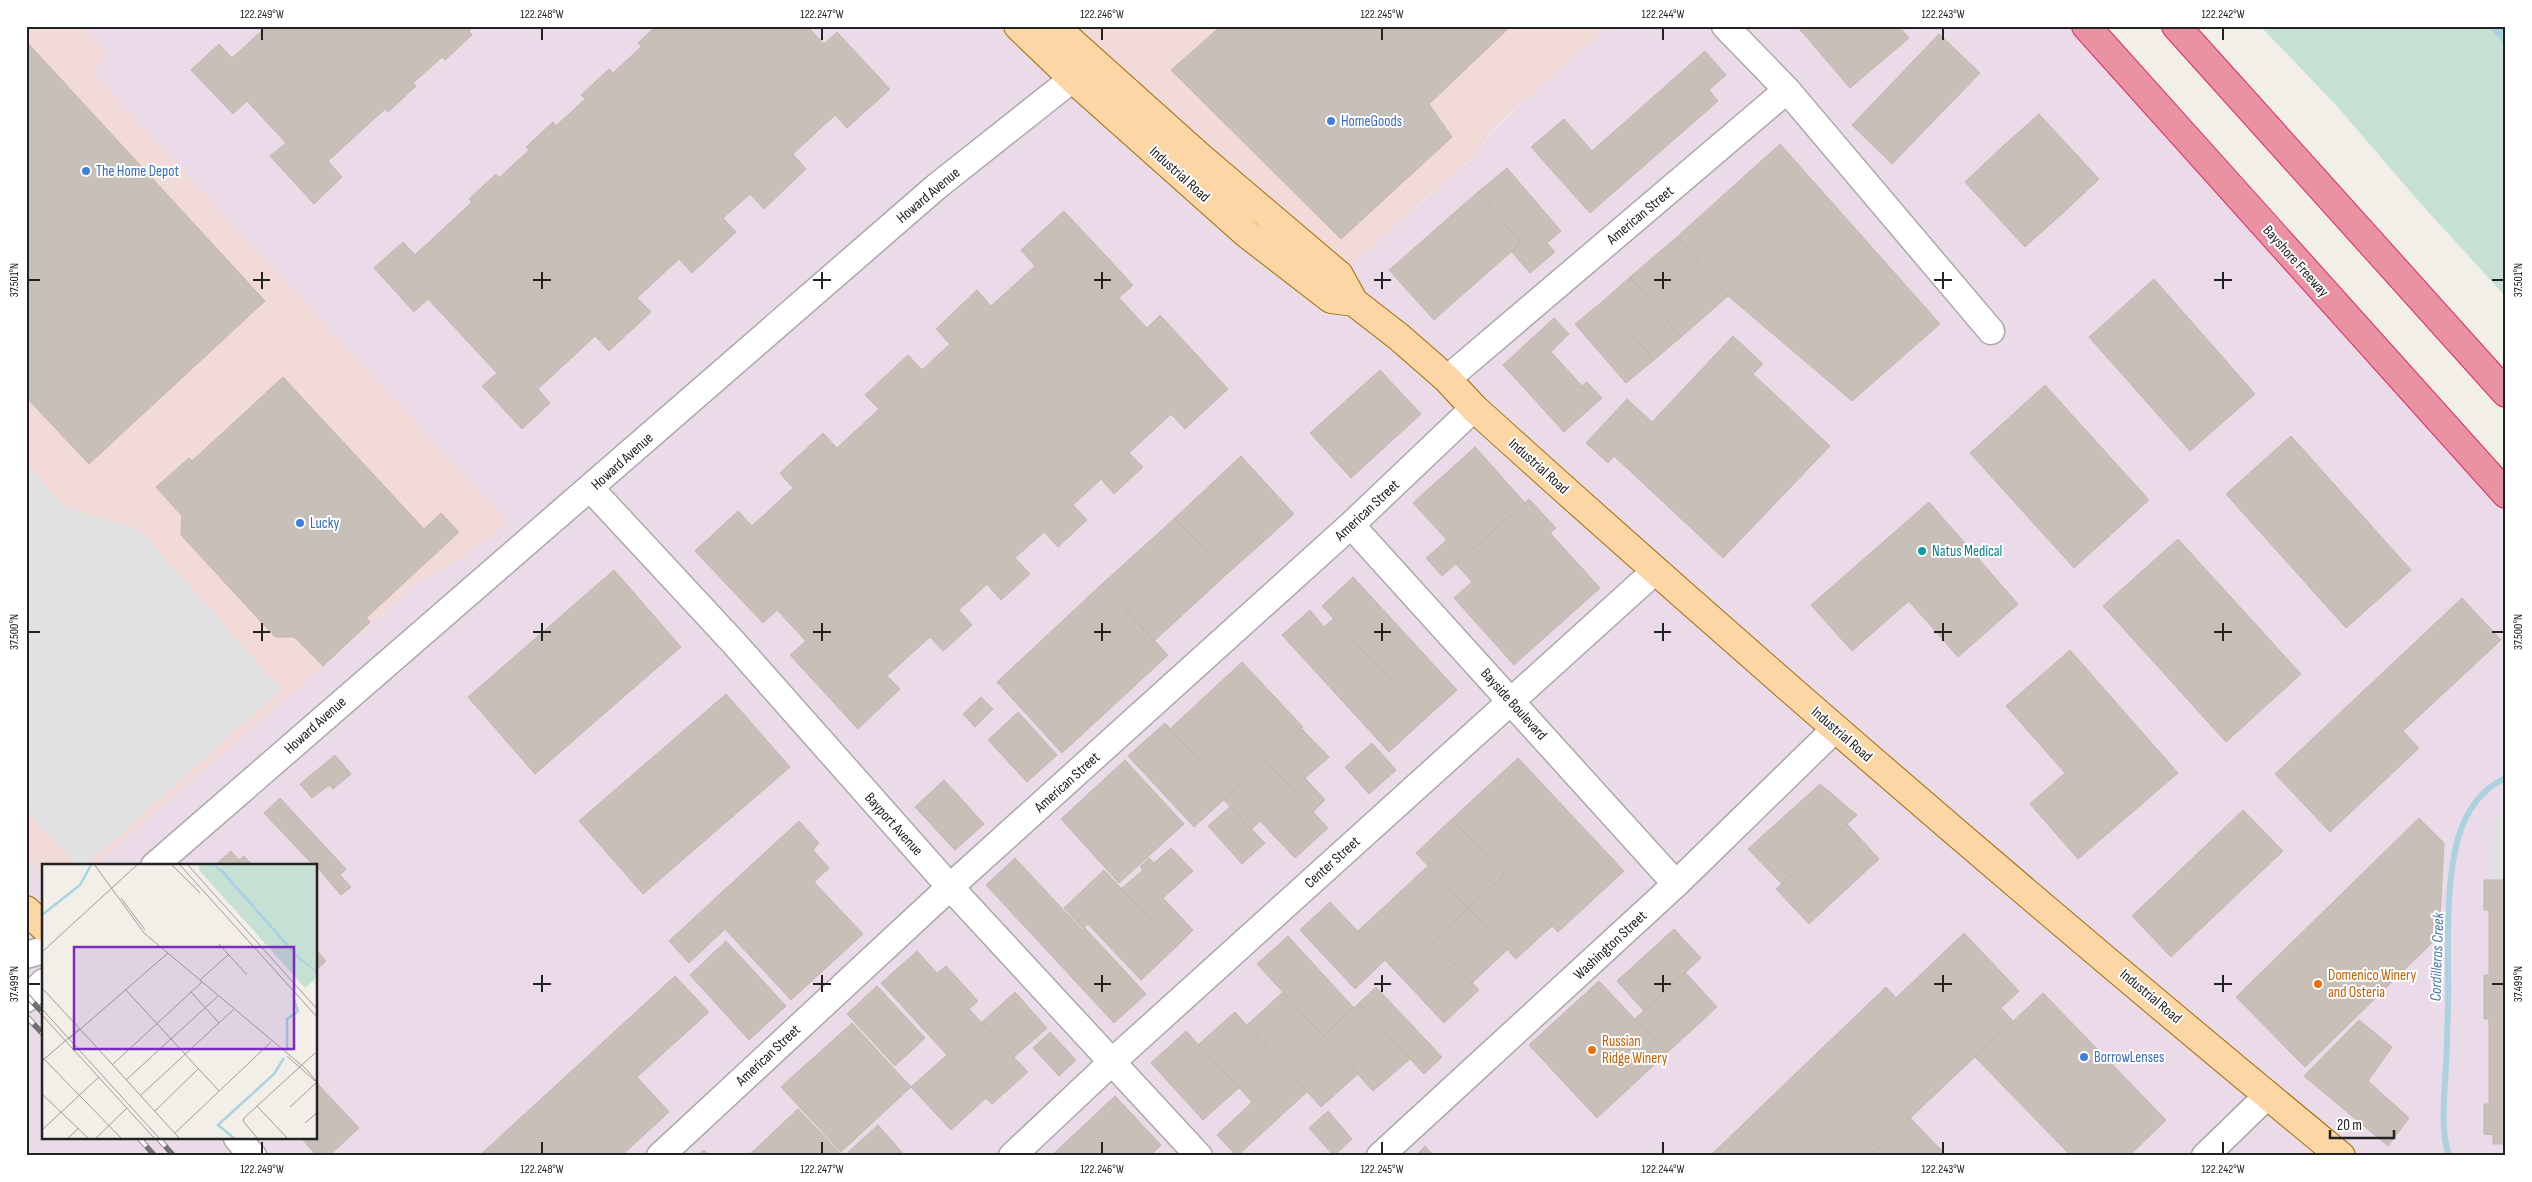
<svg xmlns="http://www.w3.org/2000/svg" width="2532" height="1182" font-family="'Sofia Sans Condensed',sans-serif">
	<rect width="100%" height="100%" fill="#f2efe9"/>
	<path fill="#f2dad9" d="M 26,26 L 84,26 L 110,54 L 92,72 L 508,522 L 471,552 L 419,583 L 94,866 L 44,866 L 44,877 L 26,858 Z
		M 1054,26 L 1609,26 L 1491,131 L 1474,156 L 1339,275 Z"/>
	<path fill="#ebdbe8" d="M 84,26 L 1054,26 L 1339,275 L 1474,157 L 1491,132 L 1609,26 L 2086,26 L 2506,494 L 2506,1156 L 26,1156 L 26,858 L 44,877 L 44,1138 L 316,1138 L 316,866 L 94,866 L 419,583 L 471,552 L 508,522 L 92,72 L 109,54 Z"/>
	<path fill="#c6e0d4" d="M 2260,26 L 2487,26 L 2505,45 L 2506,297 L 2422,205 L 2335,104 Z"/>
	<path fill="#e2e2e2" d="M 26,464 L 66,508 L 139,529 L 281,689 L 86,866 L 77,866 L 26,810 Z
		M 2494,818 L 2506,818 L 2506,878 L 2491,878 Z"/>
	<path fill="#aad3df" d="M 2487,26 L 2506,26 L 2506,46 L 2505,45 Z"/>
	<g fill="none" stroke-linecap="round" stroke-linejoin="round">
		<path stroke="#aad3df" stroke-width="6" d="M 2449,1156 C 2441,1131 2444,1106 2445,1081 C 2447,1057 2447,1032 2448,1008 C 2449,954 2444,891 2458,838 C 2466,812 2480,789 2506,778"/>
	</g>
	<path fill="#c7bfb8" stroke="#c4b6ab" d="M 267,26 L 474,26 L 469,31 L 472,35 L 445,60 L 442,57 L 413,83 L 416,86 L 388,112 L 385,109 L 328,161 L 342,177 L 314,204 L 270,156 L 286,143 L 247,101 L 233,114 L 191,70 L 219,44 L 232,58 Z
		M 656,26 L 807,26 L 824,44 L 837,32 L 890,89 L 847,128 L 835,115 L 793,154 L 806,169 L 764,209 L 750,194 L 723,218 L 736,232 L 692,273 L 679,259 L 637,298 L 651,312 L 609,351 L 595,336 L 538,389 L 550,403 L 522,429 L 482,386 L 497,373 L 428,299 L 414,312 L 374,268 L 403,242 L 415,255 L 472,202 L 469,199 L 496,174 L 499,178 L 529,150 L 526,147 L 553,122 L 556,126 L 585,99 L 581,95 L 609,69 L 613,73 L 642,46 L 638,43 Z
		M 1221,26 L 1511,26 L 1429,104 L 1452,137 L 1341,239 L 1171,70 Z
		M 1797,26 L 1899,26 L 1909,38 L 1850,88 Z
		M 1939,34 L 1980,73 L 1892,164 L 1852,125 Z
		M 26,41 L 265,301 L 89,464 L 26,397 Z
		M 1705,51 L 1726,75 L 1709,90 L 1718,101 L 1590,213 L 1531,147 L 1564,119 L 1592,151 Z
		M 2039,114 L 2099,179 L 2063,213 L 2002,147 Z
		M 1780,144 L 1940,324 L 1852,401 L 1728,296 L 1677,237 Z
		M 2002,147 L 2063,213 L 2025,247 L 1965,182 Z
		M 1507,168 L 1561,231 L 1547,243 L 1555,252 L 1530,273 L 1511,251 L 1521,243 L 1478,192 Z
		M 1478,192 L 1521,243 L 1434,320 L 1389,270 Z
		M 1064,211 L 1133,285 L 1119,298 L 1147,328 L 1160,315 L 1228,389 L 1185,429 L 1171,414 L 1129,453 L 1143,467 L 1114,494 L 1101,479 L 1073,505 L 1087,520 L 1058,547 L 1044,532 L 1015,558 L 1030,574 L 1001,600 L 987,584 L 959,610 L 972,625 L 943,651 L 930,637 L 887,676 L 900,689 L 858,729 L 790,655 L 806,641 L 777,610 L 763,623 L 695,551 L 738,511 L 752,526 L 793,488 L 780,473 L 823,433 L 837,448 L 879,409 L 865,395 L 908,355 L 922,370 L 950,344 L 936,329 L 977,290 L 991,306 L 1035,266 L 1021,250 Z
		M 1677,237 L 1728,296 L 1681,337 L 1630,277 Z
		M 1630,277 L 1681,337 L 1654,360 L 1603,301 Z
		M 2154,279 L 2255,394 L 2190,451 L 2089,337 Z
		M 1603,301 L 1654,360 L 1626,383 L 1575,324 Z
		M 1554,318 L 1569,334 L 1551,352 L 1582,386 L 1587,382 L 1602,398 L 1564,432 L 1503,365 Z
		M 1733,336 L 1763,364 L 1753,374 L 1830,446 L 1723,558 L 1614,456 L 1608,463 L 1586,443 L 1627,399 L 1652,422 Z
		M 1380,370 L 1421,414 L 1351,478 L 1310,433 Z
		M 283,377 L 424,529 L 441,513 L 459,532 L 366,618 L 370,622 L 323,666 L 294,637 L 275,637 L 181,535 L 182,516 L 156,487 L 189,458 L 192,461 Z
		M 2045,385 L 2149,500 L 2074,568 L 1970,453 Z
		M 2291,436 L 2411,570 L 2346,628 L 2226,494 Z
		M 1475,447 L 1525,503 L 1442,576 L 1426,558 L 1447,540 L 1413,503 Z
		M 1241,456 L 1294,514 L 1263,542 L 1210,485 Z
		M 1210,485 L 1263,542 L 1227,574 L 1175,518 Z
		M 1529,499 L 1556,528 L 1550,533 L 1600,588 L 1514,665 L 1454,598 L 1472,582 L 1456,564 Z
		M 1929,502 L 2018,604 L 1958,657 L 1909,601 L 1852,651 L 1811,605 Z
		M 1175,518 L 1227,574 L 1154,641 L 1102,584 Z
		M 2178,539 L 2301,674 L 2226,742 L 2103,606 Z
		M 614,570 L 681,647 L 535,774 L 468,697 Z
		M 1353,577 L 1457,690 L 1426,718 L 1322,606 Z
		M 1102,584 L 1168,655 L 1062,753 L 997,682 Z
		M 2462,598 L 2501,640 L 2403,731 L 2419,748 L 2330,832 L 2275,774 Z
		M 1310,610 L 1324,627 L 1333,619 L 1426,718 L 1389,752 L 1282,635 Z
		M 2070,650 L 2178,773 L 2078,859 L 2030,804 L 2065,773 L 2006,706 Z
		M 1242,662 L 1303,727 L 1230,794 L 1170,729 Z
		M 726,694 L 790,767 L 643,894 L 579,821 Z
		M 981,697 L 993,709 L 975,727 L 963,714 Z
		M 1018,712 L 1057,755 L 1027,782 L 988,740 Z
		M 1165,723 L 1230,794 L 1194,827 L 1128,756 Z
		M 1301,728 L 1329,757 L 1305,778 L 1325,800 L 1313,812 L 1266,761 Z
		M 1372,743 L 1396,770 L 1369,794 L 1345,767 Z
		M 335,755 L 351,774 L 333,789 L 329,785 L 312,798 L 300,784 Z
		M 1518,758 L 1624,871 L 1558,932 L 1452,819 Z
		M 1125,760 L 1184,824 L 1119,883 L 1061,819 Z
		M 1266,761 L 1328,828 L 1295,858 L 1260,821 L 1251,830 L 1224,800 Z
		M 944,780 L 984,824 L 955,850 L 915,807 Z
		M 1820,784 L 1857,815 L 1782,884 L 1748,849 Z
		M 280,798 L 346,869 L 340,875 L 351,887 L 341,895 L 316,866 L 314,866 L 264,813 Z
		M 1230,807 L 1265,843 L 1242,864 L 1208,826 Z
		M 2243,810 L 2283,851 L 2171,957 L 2132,916 Z
		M 2419,818 L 2444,843 L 2439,936 L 2305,1067 L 2236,997 Z
		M 1452,819 L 1504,875 L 1468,908 L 1416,853 Z
		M 799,821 L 819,843 L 813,850 L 829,868 L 814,882 L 863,934 L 791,1000 L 725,929 L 689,963 L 669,941 Z
		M 1847,824 L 1879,859 L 1809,924 L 1776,889 Z
		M 1171,848 L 1193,871 L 1163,898 L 1193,930 L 1176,947 L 1121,889 L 1143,870 L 1140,867 L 1149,858 L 1154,863 Z
		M 231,851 L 239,860 L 244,856 L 253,866 L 214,866 Z
		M 1015,858 L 1083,931 L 1085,928 L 1146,994 L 1114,1023 L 986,885 Z
		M 1428,866 L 1468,908 L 1398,974 L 1358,931 Z
		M 1104,870 L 1176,947 L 1141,980 L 1088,924 L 1083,929 L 1064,908 Z
		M 1504,875 L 1552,926 L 1516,959 L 1468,908 Z
		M 2484,880 L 2506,880 L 2506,1144 L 2493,1144 L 2493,1135 L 2484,1134 L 2484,1104 L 2489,1104 L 2489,1019 L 2484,1019 L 2484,975 L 2489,975 L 2489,910 L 2484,910 Z
		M 1330,902 L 1385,960 L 1355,989 L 1300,930 Z
		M 1468,908 L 1507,950 L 1472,983 L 1433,941 Z
		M 1674,929 L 1701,958 L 1644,1011 L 1617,981 Z
		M 1964,933 L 2019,991 L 2001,1008 L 2013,1021 L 1870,1156 L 1824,1156 L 1769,1099 L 1886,987 L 1896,998 Z
		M 1288,936 L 1354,1008 L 1323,1036 L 1257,964 Z
		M 726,941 L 786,1006 L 749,1040 L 690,975 Z
		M 1433,941 L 1479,990 L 1444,1023 L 1398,974 Z
		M 316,950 L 326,961 L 316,970 Z
		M 917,951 L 937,973 L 946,966 L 978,1001 L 969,1009 L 1028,1072 L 992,1104 L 986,1098 L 951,1130 L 911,1087 L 947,1055 L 881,983 Z
		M 1685,972 L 1717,1007 L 1667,1053 L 1635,1019 Z
		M 675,976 L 709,1012 L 637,1077 L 669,1112 L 621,1156 L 479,1156 Z
		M 1599,981 L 1667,1053 L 1597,1118 L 1529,1045 Z
		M 877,986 L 925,1038 L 895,1066 L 847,1014 Z
		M 1376,987 L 1442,1057 L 1424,1074 L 1359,1003 Z
		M 1015,992 L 1047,1028 L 1014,1057 L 982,1022 Z
		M 1283,992 L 1358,1074 L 1321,1107 L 1247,1025 Z
		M 2043,993 L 2166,1120 L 2129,1156 L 2071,1156 L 1975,1057 Z
		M 1359,1003 L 1410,1059 L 1373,1091 L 1323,1036 Z
		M 1235,1012 L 1286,1070 L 1252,1102 L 1199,1044 Z
		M 2359,1020 L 2392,1047 L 2368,1081 L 2409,1118 L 2388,1146 L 2304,1076 Z
		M 852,1023 L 911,1087 L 841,1152 L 781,1087 Z
		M 1186,1031 L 1239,1088 L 1203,1120 L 1151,1063 Z
		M 1050,1032 L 1076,1060 L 1059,1076 L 1033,1048 Z
		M 1286,1070 L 1307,1092 L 1237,1156 L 1217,1135 Z
		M 316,1082 L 359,1128 L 329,1156 L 317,1156 L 301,1138 L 316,1138 Z
		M 1115,1096 L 1161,1145 L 1150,1156 L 1051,1156 Z
		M 1769,1099 L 1824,1156 L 1710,1156 Z
		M 798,1109 L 839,1152 L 835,1156 L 748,1156 Z
		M 1328,1111 L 1352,1139 L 1334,1156 L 1309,1128 Z
		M 1910,1118 L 1947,1156 L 1870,1156 Z
		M 878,1125 L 905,1156 L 844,1156 Z
		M 1425,1146 L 1434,1156 L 1415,1156 Z
		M 704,1150 L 710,1156 L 697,1156 Z"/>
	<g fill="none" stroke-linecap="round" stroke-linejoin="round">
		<g stroke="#a9a9a9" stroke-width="29">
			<path id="minor" d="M 1725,26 L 1787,90 L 1991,331
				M 1447,379 L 1787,90
				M 591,489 L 734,643 L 950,887 L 1199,1156
				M 1351,525 L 1676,884
				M 154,866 L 936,187 L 1090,65
				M 26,955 L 44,950
				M 26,999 L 44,982
				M 237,1138 L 253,1156
				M 660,1156 L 950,887 L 1351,525 L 1474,408
				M 1012,1156 L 1113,1061 L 1655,571
				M 1380,1156 L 1676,884 L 1835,729
				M 2205,1156 L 2268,1095"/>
		</g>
		<g stroke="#a06b00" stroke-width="30">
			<path id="major" d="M 1018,26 L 1073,79 L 1247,234 L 1331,299 L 1354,302
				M 1054,26 L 1200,157 L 1339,275 L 1354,302 L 1399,337 L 1447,379 L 1474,408 C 1757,664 2046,913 2341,1156
				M 26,910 L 44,927"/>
		</g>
		<g stroke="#dc2a67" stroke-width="30">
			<path id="highway" d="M 2086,26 L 2506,494
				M 2176,26 L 2506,393"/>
		</g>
		<use href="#minor" stroke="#fff" stroke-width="26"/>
		<use href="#major" stroke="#fcd6a4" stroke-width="28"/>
		<use href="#highway" stroke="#e892a2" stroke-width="28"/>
		<g stroke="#707070" stroke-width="5.5">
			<path id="rail" d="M 26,995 L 44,1014
				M 26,1016 L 44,1035
				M 139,1138 L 155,1156
				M 158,1138 L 174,1156"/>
		</g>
		<use href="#rail" stroke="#fff" stroke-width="4" stroke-dasharray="11" stroke-linecap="butt"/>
	</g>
	<path fill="none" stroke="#222" stroke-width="2" d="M 262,28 L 262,40M 542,28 L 542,40M 822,28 L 822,40M 1102,28 L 1102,40M 1382,28 L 1382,40M 1663,28 L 1663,40M 1943,28 L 1943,40M 2223,28 L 2223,40M 262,272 L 262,289M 542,272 L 542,289M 822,272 L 822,289M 1102,272 L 1102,289M 1382,272 L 1382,289M 1663,272 L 1663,289M 1943,272 L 1943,289M 2223,272 L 2223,289M 28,280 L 40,280M 253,280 L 270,280M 533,280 L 551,280M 813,280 L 831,280M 1094,280 L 1111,280M 1374,280 L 1391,280M 1654,280 L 1671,280M 1934,280 L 1952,280M 2214,280 L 2232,280M 2492,280 L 2504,280M 262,623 L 262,641M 542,623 L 542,641M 822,623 L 822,641M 1102,623 L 1102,641M 1382,623 L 1382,641M 1663,623 L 1663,641M 1943,623 L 1943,641M 2223,623 L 2223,641M 28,632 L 40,632M 253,632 L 270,632M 533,632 L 551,632M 813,632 L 831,632M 1094,632 L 1111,632M 1374,632 L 1391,632M 1654,632 L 1671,632M 1934,632 L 1952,632M 2214,632 L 2232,632M 2492,632 L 2504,632M 542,975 L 542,992M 822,975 L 822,992M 1102,975 L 1102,992M 1382,975 L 1382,992M 1663,975 L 1663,992M 1943,975 L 1943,992M 2223,975 L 2223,992M 28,984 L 40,984M 533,984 L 551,984M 813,984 L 831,984M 1094,984 L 1111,984M 1374,984 L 1391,984M 1654,984 L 1671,984M 1934,984 L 1952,984M 2214,984 L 2232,984M 2492,984 L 2504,984M 262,1142 L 262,1154M 542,1142 L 542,1154M 822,1142 L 822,1154M 1102,1142 L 1102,1154M 1382,1142 L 1382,1154M 1663,1142 L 1663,1154M 1943,1142 L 1943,1154M 2223,1142 L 2223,1154"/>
	<g fill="#3f7fe0" stroke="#fff" stroke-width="2">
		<circle cx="1331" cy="121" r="5"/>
		<circle cx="86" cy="171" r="5"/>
		<circle cx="300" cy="523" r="5"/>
		<circle cx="2084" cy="1057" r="5"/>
	</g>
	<circle fill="#0f9aa8" stroke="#fff" stroke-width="2" cx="1922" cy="551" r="5"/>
	<g fill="#e8710a" stroke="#fff" stroke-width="2">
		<circle cx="2318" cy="984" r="5"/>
		<circle cx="1592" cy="1050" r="5"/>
	</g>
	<g text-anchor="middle" stroke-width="4" stroke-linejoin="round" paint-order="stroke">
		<g font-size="15" fill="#366cbe" stroke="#fff" text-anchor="start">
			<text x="1341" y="126">HomeGoods</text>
			<text x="96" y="176">The Home Depot</text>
			<text x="310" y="528">Lucky</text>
			<text x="2094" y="1062">BorrowLenses</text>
		</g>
		<g font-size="15" fill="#222" stroke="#fff">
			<text transform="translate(1180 174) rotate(42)" y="5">Industrial Road</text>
			<text transform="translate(928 195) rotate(-40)" y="5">Howard Avenue</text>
			<text transform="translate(1640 215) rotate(-40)" y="5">American Street</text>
			<text transform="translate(2296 261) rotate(48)" y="5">Bayshore Freeway</text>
			<text transform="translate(622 461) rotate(-42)" y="5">Howard Avenue</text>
			<text transform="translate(1539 466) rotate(42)" y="5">Industrial Road</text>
			<text transform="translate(1367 510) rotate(-43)" y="5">American Street</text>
			<text transform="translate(1514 704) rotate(48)" y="5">Bayside Boulevard</text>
			<text transform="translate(315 725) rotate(-42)" y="5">Howard Avenue</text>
			<text transform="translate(1842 734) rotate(41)" y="5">Industrial Road</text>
			<text transform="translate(1067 782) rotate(-42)" y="5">American Street</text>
			<text transform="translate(894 824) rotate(48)" y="5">Bayport Avenue</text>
			<text transform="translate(1332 862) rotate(-42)" y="5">Center Street</text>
			<text transform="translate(1610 945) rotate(-43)" y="5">Washington Street</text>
			<text transform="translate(2151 996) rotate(40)" y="5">Industrial Road</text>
			<text transform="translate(768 1055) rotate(-43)" y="5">American Street</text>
		</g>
		<g font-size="15" fill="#0d838f" stroke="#fff" text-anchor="start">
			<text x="1932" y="556">Natus Medical</text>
		</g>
		<g font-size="15" fill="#c56008" stroke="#fff" text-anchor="start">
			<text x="2328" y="980">Domenico Winery<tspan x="2328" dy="17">and Osteria</tspan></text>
			<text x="1602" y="1046">Russian<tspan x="1602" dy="17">Ridge Winery</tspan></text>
		</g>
		<g font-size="16" font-style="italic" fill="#4a7aab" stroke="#fff">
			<text transform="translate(2436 957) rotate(-88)" y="6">Cordilleras Creek</text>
		</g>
	</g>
	<g transform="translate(42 864)">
		<rect width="275" height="275" fill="#f2efe9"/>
		<path d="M 157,0 L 171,0 L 255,94 L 274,110 L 273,115 L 263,124 L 157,6 ZM 177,0 L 275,0 L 275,108 L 255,90 Z" fill="#c6e0d4"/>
		<path d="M 171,0 L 180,4 L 255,90 L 275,108 L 275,110 L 255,94 Z" fill="#aad3df"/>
		<path fill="none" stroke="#aad3df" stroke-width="2.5" d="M 0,51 L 38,21 L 49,1M 245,187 L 245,155 L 256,147 L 252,136M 193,275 L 176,261 L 232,210 L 242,194"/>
		<path fill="none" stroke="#9f9d99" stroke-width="1" d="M 52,0 L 102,69 L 264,205 L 275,218M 129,0 L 158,29M 137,0 L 275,153M 145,0 L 275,145M 79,34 L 103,66M 177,80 L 205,111M 0,88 L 96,0M 158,116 L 187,90M 0,124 L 49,177M 83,125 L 177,227M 149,128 L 177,159M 0,145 L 118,275M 0,151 L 113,275M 27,175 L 126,89M 49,177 L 138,275M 245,192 L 273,217M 0,193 L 80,275M 0,197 L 37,165M 70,201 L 160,118M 84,216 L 176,132M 0,230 L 47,275M 99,231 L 191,146M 215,242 L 246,275M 248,243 L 275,218M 113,247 L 156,205M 263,259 L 275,249M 0,266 L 57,213M 133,269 L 229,178M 25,275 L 37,264M 53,275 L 85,244M 216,275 L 201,257 L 202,254 L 273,189"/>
		<path fill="#7b2cbf" fill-opacity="0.15" stroke="#7b2cbf" stroke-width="2.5" d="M 32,83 L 252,83 L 252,185 L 32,185 Z"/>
		<rect width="275" height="275" fill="none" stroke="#222" stroke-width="2.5"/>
	</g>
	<rect width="2532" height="1182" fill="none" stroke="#ffffff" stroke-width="55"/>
	<path d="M2330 1130v8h64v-8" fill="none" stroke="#222222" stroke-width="2.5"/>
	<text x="2337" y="1130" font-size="15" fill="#222222" stroke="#ffffff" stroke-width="4" paint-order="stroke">20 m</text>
	<rect x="28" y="28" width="2476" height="1126" fill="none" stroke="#222" stroke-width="2"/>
	<g font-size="12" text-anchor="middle" fill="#222">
		<text x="262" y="18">122.249°W</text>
		<text x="542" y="18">122.248°W</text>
		<text x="822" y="18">122.247°W</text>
		<text x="1102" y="18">122.246°W</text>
		<text x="1382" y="18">122.245°W</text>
		<text x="1663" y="18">122.244°W</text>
		<text x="1943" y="18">122.243°W</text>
		<text x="2223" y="18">122.242°W</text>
		<text transform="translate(14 280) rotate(-90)" y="4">37.501°N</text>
		<text transform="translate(2518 280) rotate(-90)" y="4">37.501°N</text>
		<text transform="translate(14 632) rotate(-90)" y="4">37.500°N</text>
		<text transform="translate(2518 632) rotate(-90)" y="4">37.500°N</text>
		<text transform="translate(14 984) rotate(-90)" y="4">37.499°N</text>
		<text transform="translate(2518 984) rotate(-90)" y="4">37.499°N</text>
		<text x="262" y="1173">122.249°W</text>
		<text x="542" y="1173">122.248°W</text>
		<text x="822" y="1173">122.247°W</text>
		<text x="1102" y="1173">122.246°W</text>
		<text x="1382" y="1173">122.245°W</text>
		<text x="1663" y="1173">122.244°W</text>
		<text x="1943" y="1173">122.243°W</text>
		<text x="2223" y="1173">122.242°W</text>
	</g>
</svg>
